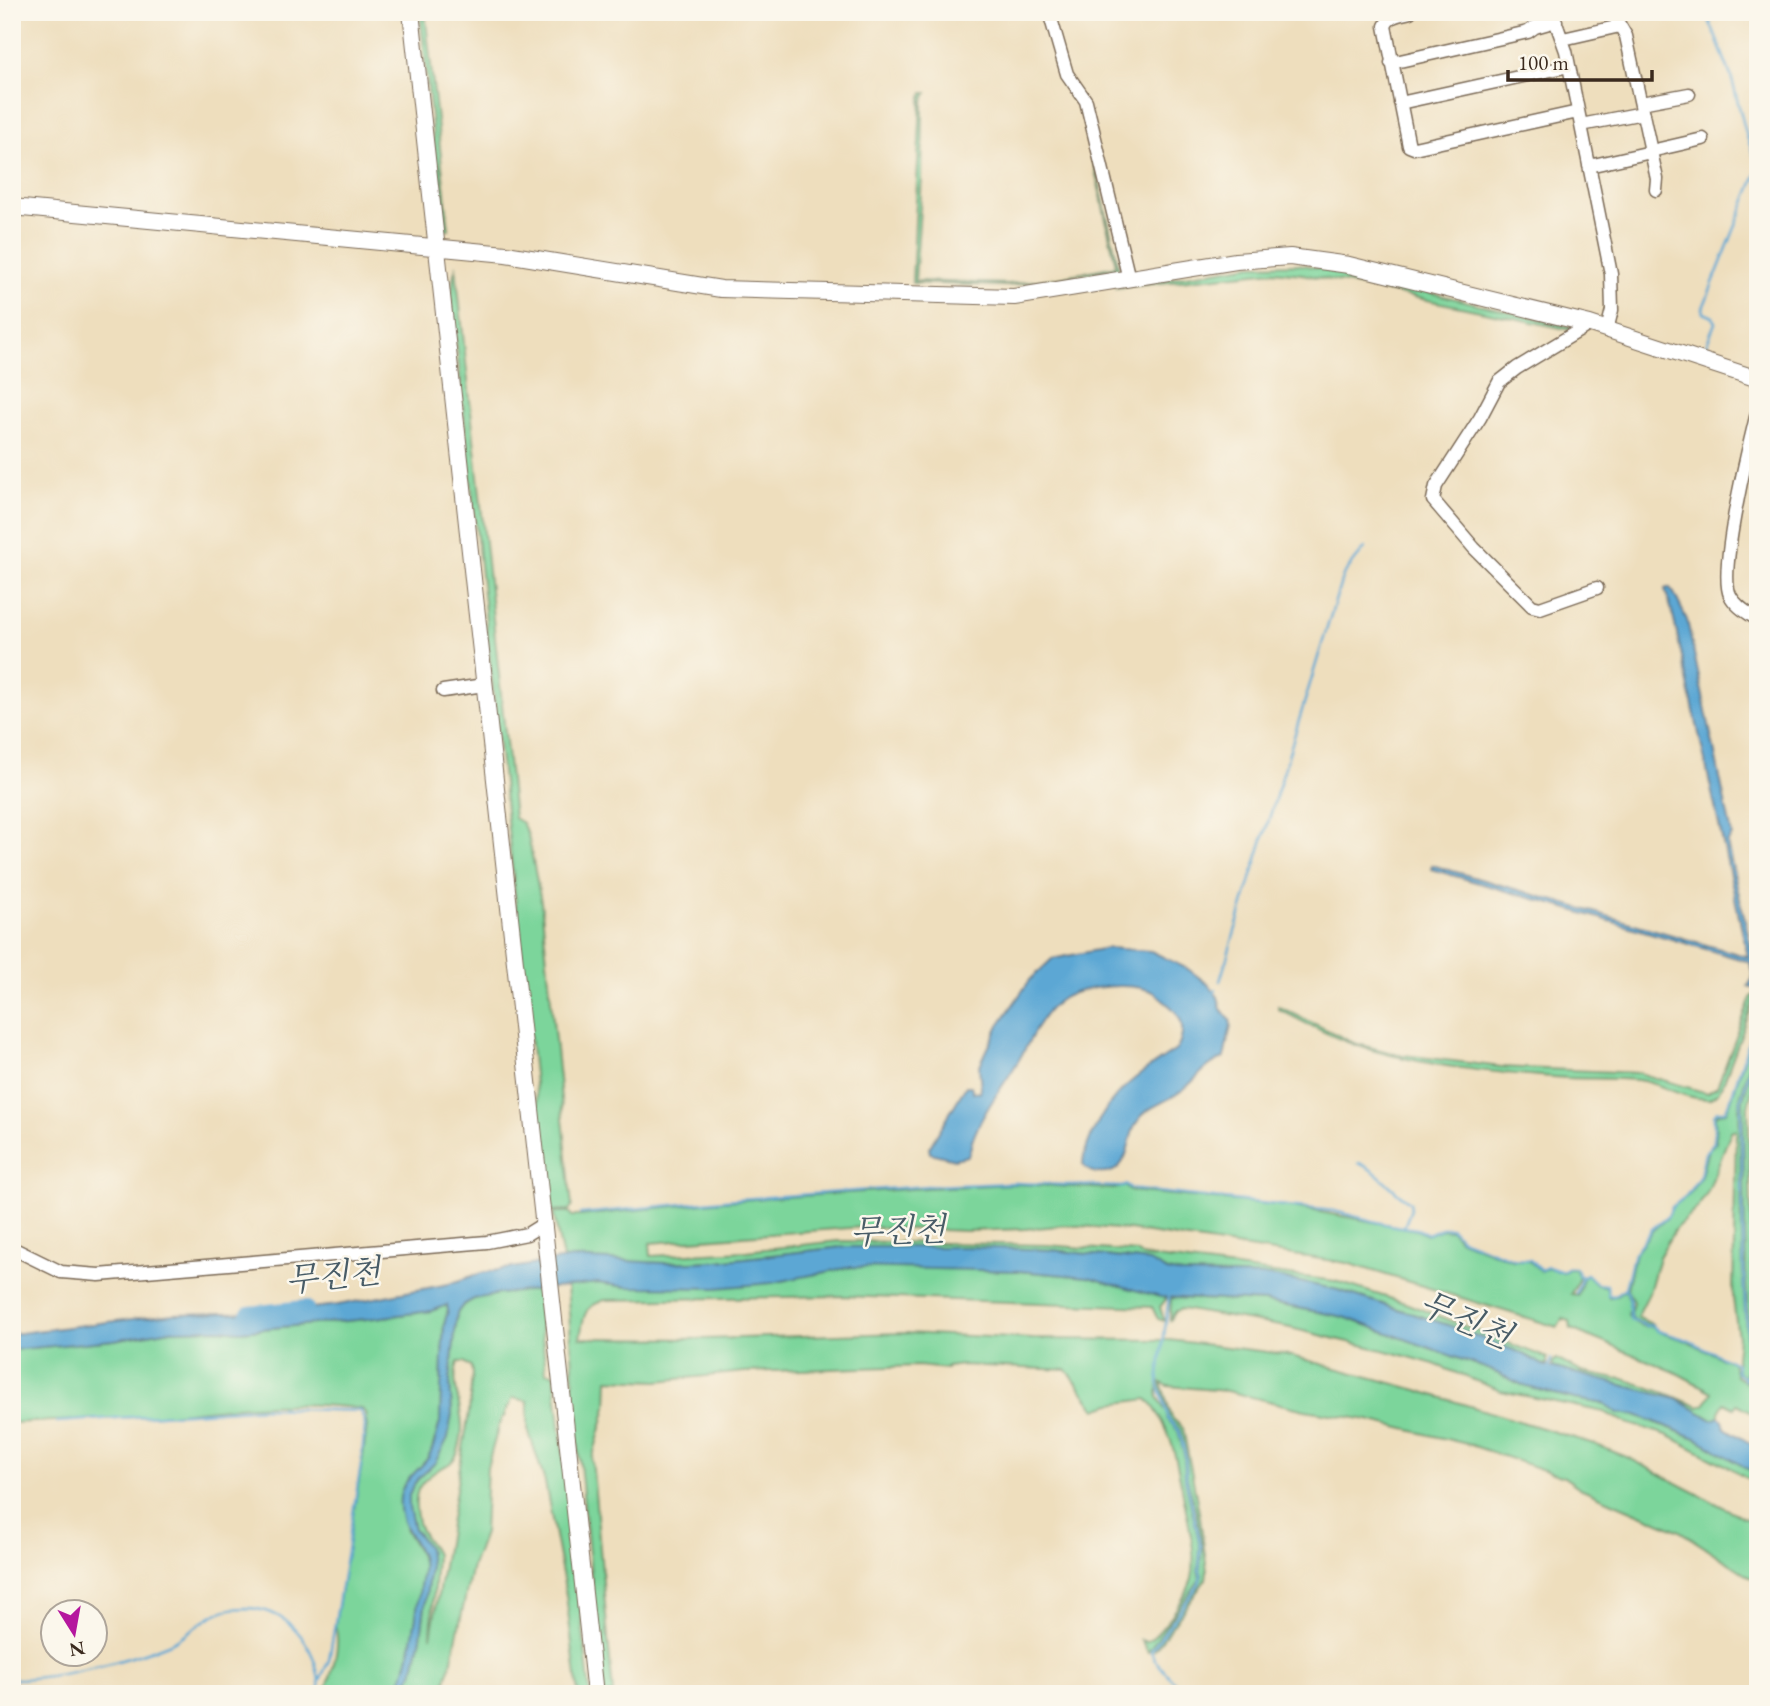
<svg xmlns="http://www.w3.org/2000/svg" width="1770" height="1706" font-family="'EB Garamond','Noto Serif KR',serif">
	<rect width="100%" height="100%" fill="#fbf7ec"/>
	<filter id="ink" filterUnits="userSpaceOnUse"><feTurbulence type="fractalNoise" baseFrequency=".0143" numOctaves="2"/><feDisplacementMap in="SourceGraphic" scale="14" xChannelSelector="R" yChannelSelector="G"/><feConvolveMatrix kernelMatrix="1 2 1 2 8 2 1 2 1" color-interpolation-filters="sRGB"/></filter>
	<filter id="wash" filterUnits="userSpaceOnUse"><feTurbulence type="fractalNoise" baseFrequency=".00686" numOctaves="4" result="noise"/><feDisplacementMap in="SourceGraphic" scale="28" xChannelSelector="R" yChannelSelector="G"/><feGaussianBlur stdDeviation="1.57" result="paint"/><feColorMatrix in="noise" values="0 0 0 0 0 0 0 0 0 0 0 0 0 0 0 0 0 1.4 0 .05"/><feComposite in="paint" operator="in"/></filter>
	<g filter="url(#wash)">
		<rect width="100%" height="100%" fill="#eedebd"/>
		<path fill="#7cd59b" stroke="#5c805c" stroke-width="2" fill-rule="evenodd" d="M 420,12 L 425,12 L 449,230 L 444,230 L 442,220 Z
			M 923,93 L 927,93 L 923,102 L 922,178 L 915,281 L 1009,284 L 1050,279 L 1116,266 L 1081,105 L 1119,268 L 1007,286 L 912,283 L 921,101 Z
			M 1297,264 L 1358,275 L 1572,327 L 1571,330 L 1302,274 L 1273,271 L 1114,288 L 1251,265 Z
			M 456,268 L 514,818 L 522,823 L 528,835 L 541,902 L 572,1207 L 569,1210 L 552,1211 L 549,1188 L 546,1188 L 458,357 C 456,333 447,289 456,268 Z
			M 1758,990 L 1724,1081 L 1718,1093 L 1709,1099 C 1683,1100 1662,1083 1637,1080 C 1613,1078 1590,1079 1567,1078 C 1496,1073 1423,1067 1355,1045 C 1329,1036 1303,1022 1278,1009 L 1278,1006 L 1354,1043 L 1396,1054 L 1501,1067 L 1639,1073 L 1707,1093 L 1717,1087 L 1751,998 Z
			M 1758,1017 L 1758,1032 L 1739,1101 L 1743,1283 L 1748,1367 L 1744,1377 L 1737,1372 L 1736,1358 L 1738,1337 L 1733,1298 L 1736,1130 L 1732,1130 L 1730,1134 L 1708,1191 L 1698,1207 L 1675,1229 L 1659,1257 L 1649,1293 L 1637,1317 L 1652,1324 L 1647,1325 L 1632,1319 L 1630,1314 L 1633,1302 L 1627,1289 L 1635,1253 L 1653,1230 L 1668,1217 L 1672,1207 L 1686,1197 L 1694,1187 L 1701,1176 L 1708,1150 L 1716,1142 L 1715,1117 L 1718,1113 L 1726,1112 L 1731,1101 Z
			M 1758,1046 L 1758,1062 L 1748,1107 L 1755,1372 L 1758,1375 L 1758,1416 L 1737,1404 L 1734,1408 L 1724,1403 L 1719,1412 L 1719,1417 L 1713,1420 L 1677,1399 L 1554,1368 L 1552,1363 L 1556,1359 L 1582,1372 L 1616,1379 L 1621,1378 L 1671,1395 L 1699,1407 L 1704,1405 L 1712,1392 L 1675,1372 L 1571,1329 L 1570,1321 L 1563,1319 L 1557,1327 L 1347,1263 L 1129,1230 L 1069,1225 L 1025,1229 L 966,1231 L 863,1227 L 650,1243 L 651,1256 L 746,1251 L 839,1241 L 1046,1245 L 1137,1252 L 1142,1256 L 1335,1281 L 1405,1303 L 1547,1358 L 1547,1364 L 1543,1365 L 1521,1353 L 1448,1325 L 1338,1290 L 1271,1276 L 1182,1274 L 1167,1271 L 1148,1261 L 1052,1250 L 970,1247 L 842,1247 L 718,1261 L 664,1263 L 563,1259 L 553,1212 L 569,1212 L 572,1216 L 580,1216 L 724,1201 L 926,1188 L 1015,1184 L 1114,1189 L 1125,1186 L 1130,1191 L 1288,1206 L 1417,1230 L 1427,1235 L 1442,1229 L 1451,1230 L 1460,1240 L 1512,1260 L 1528,1260 L 1541,1271 L 1548,1268 L 1563,1273 L 1568,1269 L 1575,1269 L 1579,1278 L 1571,1294 L 1578,1295 L 1583,1278 L 1587,1275 L 1597,1285 L 1606,1286 L 1609,1297 L 1615,1296 L 1625,1289 L 1630,1302 L 1628,1315 C 1632,1323 1643,1328 1652,1326 C 1661,1335 1674,1336 1687,1341 C 1702,1347 1716,1357 1732,1362 L 1736,1376 L 1745,1382 L 1748,1379 L 1751,1367 L 1746,1283 L 1743,1100 Z
			M 885,1266 L 1018,1271 L 1088,1277 L 1167,1298 L 1160,1307 L 1164,1321 L 1158,1319 L 1152,1307 L 841,1296 L 605,1300 C 582,1307 584,1317 580,1338 L 704,1339 L 904,1333 L 1033,1339 L 1169,1340 L 1284,1354 L 1417,1390 L 1594,1444 L 1629,1458 L 1758,1525 L 1758,1582 L 1678,1530 L 1580,1488 L 1564,1477 L 1471,1445 L 1368,1420 L 1305,1410 L 1227,1391 L 1168,1386 L 1161,1382 L 1172,1418 L 1183,1428 L 1200,1517 L 1207,1571 L 1206,1579 L 1154,1651 L 1157,1643 L 1199,1585 L 1202,1575 L 1200,1569 L 1202,1547 L 1196,1512 L 1187,1478 L 1186,1455 L 1180,1430 L 1169,1419 C 1169,1411 1160,1389 1158,1380 L 1158,1397 L 1168,1414 L 1167,1419 L 1178,1431 L 1184,1455 L 1185,1480 L 1200,1547 L 1198,1570 L 1200,1579 L 1148,1652 L 1141,1640 L 1146,1642 C 1161,1635 1188,1594 1192,1578 C 1197,1554 1189,1527 1185,1504 C 1178,1469 1173,1426 1147,1399 L 1111,1404 L 1096,1409 L 1067,1370 L 963,1365 L 947,1367 L 946,1369 L 918,1366 L 744,1372 L 658,1381 L 608,1379 L 607,1407 L 592,1459 L 613,1694 L 603,1694 L 572,1384 L 574,1380 L 567,1286 L 598,1283 L 627,1287 L 655,1287 L 811,1275 L 851,1267 Z
			M 537,1290 L 546,1372 L 554,1373 L 590,1694 L 578,1694 L 566,1595 L 545,1482 L 528,1429 L 528,1401 L 513,1398 L 499,1425 L 487,1467 L 484,1533 L 472,1566 L 451,1664 L 442,1694 L 404,1694 L 415,1664 L 421,1637 L 430,1566 L 428,1548 L 414,1529 L 409,1508 L 409,1494 L 417,1480 L 435,1463 L 452,1414 L 450,1381 L 457,1313 C 472,1290 511,1293 537,1290 ZM 458,1362 L 464,1362 L 471,1367 L 472,1373 L 469,1413 L 431,1637 L 436,1555 C 432,1543 420,1535 418,1522 C 412,1494 416,1483 441,1468 C 446,1466 451,1464 454,1459 C 458,1454 460,1445 461,1438 C 466,1413 449,1386 458,1362 Z
			M 1171,1298 L 1266,1302 L 1344,1317 L 1488,1369 L 1527,1387 L 1575,1399 L 1605,1404 L 1618,1413 L 1636,1415 L 1698,1439 L 1758,1475 L 1758,1485 L 1731,1468 L 1667,1435 L 1627,1423 L 1604,1412 L 1501,1391 L 1434,1364 L 1395,1353 L 1286,1327 L 1182,1309 L 1176,1311 L 1170,1321 Z
			M 446,1305 L 448,1310 L 444,1325 L 442,1358 L 440,1422 L 430,1456 L 403,1486 L 405,1529 L 420,1554 L 423,1565 L 415,1634 L 407,1668 L 396,1694 L 325,1694 C 331,1673 342,1646 335,1625 L 363,1456 L 367,1426 L 365,1413 L 362,1409 C 302,1400 238,1406 179,1413 C 124,1420 68,1420 12,1423 L 12,1350 L 114,1340 L 171,1330 L 219,1329 L 240,1331 L 367,1319 L 431,1311 Z"/>
		<path fill="#5ca7d4" stroke="#4c6879" stroke-width="2" d="M 1669,587 L 1674,593 L 1687,620 L 1732,835 L 1728,842 L 1728,848 L 1758,976 L 1757,989 L 1748,986 L 1753,978 L 1750,962 L 1431,869 L 1432,865 L 1748,957 L 1672,611 L 1665,589 Z
			M 1107,948 L 1151,951 L 1188,969 L 1209,985 L 1218,997 L 1221,1009 L 1230,1020 L 1231,1025 L 1224,1058 C 1206,1063 1196,1081 1181,1091 C 1166,1103 1148,1105 1137,1122 C 1128,1136 1130,1156 1118,1168 C 1108,1176 1090,1175 1083,1165 C 1083,1154 1088,1144 1092,1134 C 1111,1092 1138,1074 1176,1050 C 1185,1035 1185,1020 1171,1007 C 1166,1003 1161,997 1155,993 C 1134,981 1083,986 1063,998 C 1040,1012 1031,1041 1017,1063 C 1003,1086 984,1110 974,1136 C 971,1142 971,1149 968,1156 L 954,1159 L 930,1153 L 929,1148 L 966,1086 L 971,1086 L 973,1092 L 980,1093 L 981,1088 L 979,1067 L 999,1025 L 1030,980 L 1052,959 Z
			M 842,1247 L 970,1247 L 1052,1250 L 1149,1261 L 1167,1271 L 1182,1274 L 1271,1276 L 1338,1290 L 1448,1325 L 1521,1353 L 1543,1365 L 1677,1399 L 1712,1420 L 1719,1417 L 1723,1420 L 1725,1428 L 1758,1448 L 1758,1475 L 1698,1439 L 1666,1426 L 1636,1415 L 1618,1413 L 1605,1404 L 1575,1399 L 1527,1387 L 1488,1369 L 1344,1317 L 1266,1302 L 1160,1297 L 1088,1277 L 1018,1271 L 851,1267 L 772,1283 L 716,1288 L 627,1287 L 598,1283 L 500,1294 L 474,1299 L 463,1305 L 457,1313 L 450,1381 L 452,1414 L 448,1438 L 435,1463 L 417,1480 L 409,1494 L 409,1508 L 414,1529 L 428,1548 L 430,1566 L 421,1637 L 415,1664 L 404,1694 L 396,1694 C 411,1661 414,1629 419,1594 C 420,1582 425,1567 421,1556 C 413,1534 397,1525 400,1497 C 402,1480 419,1471 428,1458 C 434,1448 437,1433 440,1422 L 442,1358 L 444,1325 L 448,1310 L 447,1305 L 431,1311 L 367,1319 L 240,1331 L 219,1329 L 171,1330 L 114,1340 L 12,1350 L 12,1334 L 173,1314 L 276,1312 L 338,1305 L 449,1284 L 481,1273 L 572,1258 L 664,1263 L 718,1261 Z"/>
		<g fill="none" stroke-linecap="round" stroke-linejoin="round">
			<path stroke="#5ca7d4" stroke-width="2.5" d="M 1706,12 L 1731,76 L 1747,137 L 1758,166
				M 1704,350 L 1715,323 L 1713,317 L 1704,313 L 1703,308 L 1758,170
				M 1220,981 L 1343,575 L 1365,548
				M 1214,993 L 1216,990
				M 1359,1163 C 1383,1174 1388,1188 1410,1202 L 1411,1209 L 1404,1227
				M 580,1214 L 724,1200 L 927,1186 L 1015,1183 L 1122,1187 L 1126,1185 L 1130,1189 L 1334,1211 L 1389,1225 L 1417,1229 L 1428,1234 L 1442,1228 L 1451,1228 L 1461,1239 L 1513,1259 L 1530,1260 L 1541,1270 L 1548,1267 L 1563,1272 L 1568,1268 L 1575,1268 L 1579,1276 L 1584,1277 L 1587,1274 L 1597,1284 L 1607,1285 L 1608,1295 L 1613,1296 L 1625,1288 L 1634,1253 L 1652,1229 L 1668,1216 L 1672,1207 L 1686,1196 L 1700,1176 L 1705,1153 L 1714,1142 L 1714,1115 L 1717,1111 L 1725,1111 L 1730,1101 L 1758,1012
				M 1625,1288 C 1634,1301 1626,1308 1631,1320 L 1647,1326 L 1652,1325 L 1658,1331 L 1688,1340 L 1736,1364 L 1736,1372 L 1745,1379
				M 1576,1293 L 1582,1277
				M 1169,1297 L 1158,1383 C 1160,1390 1169,1414 1168,1419 L 1179,1431 L 1185,1455 L 1186,1479 L 1201,1547 L 1199,1569 L 1201,1575 L 1199,1584 L 1151,1651 L 1154,1659 L 1185,1694
				M 1549,1368 L 1551,1359
				M 1744,1380 L 1749,1369 L 1744,1283 L 1741,1100 L 1758,1039
				M 57,1422 L 264,1408 L 361,1411 L 365,1425 L 361,1465 L 329,1660 L 320,1680
				M 12,1679 C 57,1679 127,1661 168,1644 C 187,1637 200,1620 218,1613 C 228,1608 239,1608 249,1608 C 294,1611 319,1651 320,1694"/>
			<path stroke="#5ca7d4" stroke-width="18" d="M 249,1315 L 305,1309"/>
		</g>
	</g>
	<g filter="url(#ink)">
		<g fill="none" stroke-linecap="round" stroke-linejoin="round">
			<g stroke="#7a6956" stroke-width="15">
				<path id="minor" d="M 1049,12 L 1067,74 L 1086,101 L 1129,279
					M 1410,12 C 1399,15 1390,15 1385,26 L 1409,146 L 1414,148 L 1578,112
					M 1552,12 L 1566,51 L 1611,274 L 1612,310 L 1607,330
					M 1612,12 L 1626,36 L 1657,179 L 1656,190
					M 1563,39 L 1620,26
					M 1391,63 L 1528,32 L 1535,27 L 1556,21
					M 1400,103 L 1569,66
					M 1641,103 L 1689,94
					M 1581,125 L 1643,113
					M 1651,151 L 1703,139
					M 1589,166 L 1651,152
					M 1590,324 L 1517,368 L 1499,382 L 1480,418 L 1436,486 L 1433,500 L 1474,548 L 1532,606 L 1540,608 L 1597,588
					M 1758,409 C 1750,441 1718,571 1730,595 C 1735,606 1748,613 1758,620
					M 443,691 L 484,685
					M 12,1248 L 61,1272 L 99,1275 L 487,1242 L 527,1234 L 543,1224"/>
			</g>
			<g stroke="#7a6956" stroke-width="18">
				<path id="major" d="M 411,12 L 595,1694
					M 12,207 L 506,254 L 721,289 L 1014,297 L 1236,261 L 1290,257 L 1349,265 L 1590,324 L 1758,379"/>
			</g>
			<use href="#minor" stroke="#fff" stroke-width="12"/>
			<use href="#major" stroke="#fff" stroke-width="16"/>
		</g>
	</g>
	<g text-anchor="middle" stroke-width="5" stroke-linejoin="round" paint-order="stroke">
		<g font-size="33" font-style="italic" fill="#485c67" stroke="#fbf7ec">
			<text transform="translate(898 1230) rotate(-2)" y="12">무진천</text>
			<text transform="translate(333 1275) rotate(-6)" y="12">무진천</text>
			<text transform="translate(1466 1319) rotate(23)" y="12">무진천</text>
		</g>
	</g>
	<rect width="1770" height="1706" fill="none" stroke="#fbf7ec" stroke-width="42"/>
	<g transform="translate(74 1633) rotate(169)"><circle r="33" fill="#fbf7ec" stroke="#aea59a" stroke-width="2"/>
	<path d="M0-5L12 26L0 18L-12 26Z" fill="#b5179e"/>
	<text y="-10" font-size="19" font-weight="bold" text-anchor="middle" fill="#3b2a1e">N</text>
	</g>
	<path d="M1508 70v10h144v-10" fill="none" stroke="#3b2a1e" stroke-width="3.5"/>
	<text x="1518" y="70" font-size="21" fill="#3b2a1e" stroke="#fbf7ec" stroke-width="5" paint-order="stroke">100 m</text>
</svg>
